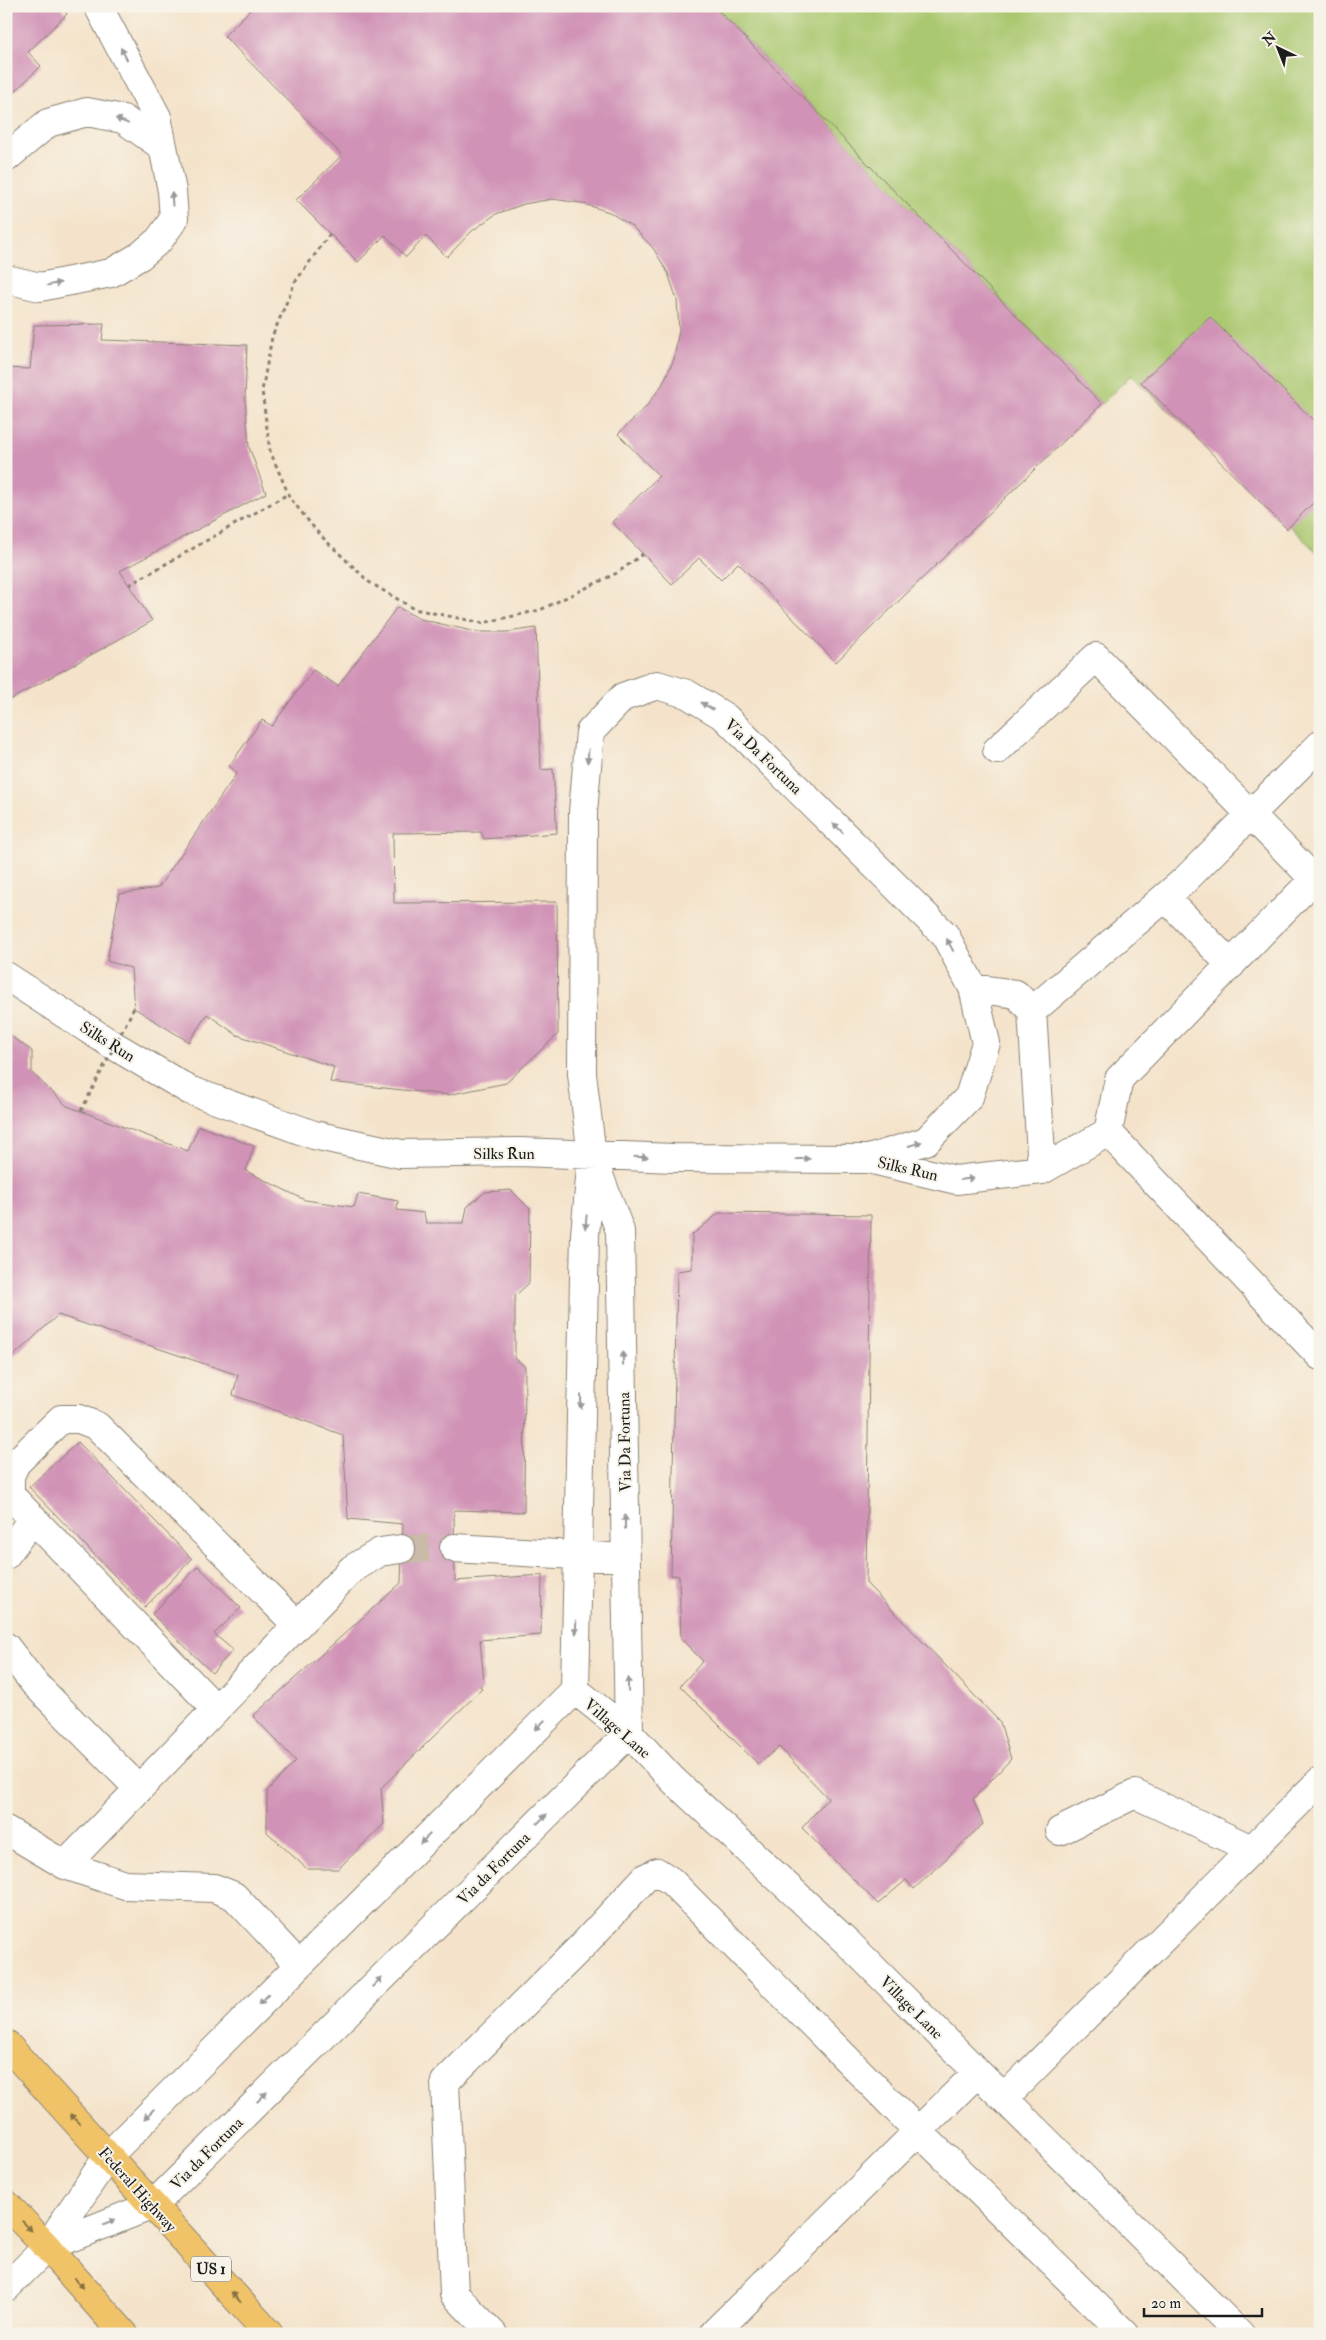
<svg xmlns="http://www.w3.org/2000/svg" width="1326" height="2340" font-family="'IM FELL Double Pica',serif">
	<rect width="100%" height="100%" fill="#f7f3e8"/>
	<filter id="ink" filterUnits="userSpaceOnUse"><feTurbulence type="fractalNoise" baseFrequency=".02" numOctaves="2"/><feDisplacementMap in="SourceGraphic" scale="10" xChannelSelector="R" yChannelSelector="G"/><feConvolveMatrix kernelMatrix="1 2 1 2 8 2 1 2 1" color-interpolation-filters="sRGB"/></filter>
	<filter id="wash" filterUnits="userSpaceOnUse"><feTurbulence type="fractalNoise" baseFrequency=".0096" numOctaves="4" result="noise"/><feDisplacementMap in="SourceGraphic" scale="20" xChannelSelector="R" yChannelSelector="G"/><feGaussianBlur stdDeviation="1.12" result="paint"/><feColorMatrix in="noise" values="0 0 0 0 0 0 0 0 0 0 0 0 0 0 0 0 0 1.4 0 .05"/><feComposite in="paint" operator="in"/></filter>
	<g filter="url(#wash)">
		<rect width="100%" height="100%" fill="#f4e3ca"/>
		<path fill="#aac86f" stroke="#637246" d="M 714,6 L 1320,6 L 1320,555 L 1131,375 L 1102,404 Z"/>
		<g id="blocks">
			<path fill="#d092b6" d="M 6,6 L 60,6 L 67,14 L 28,52 L 41,66 L 6,100 Z
				M 254,6 L 714,6 L 1102,404 L 836,662 L 738,563 L 721,580 L 699,558 L 672,584 L 612,522 L 659,476 L 618,434 L 645,408 L 662,385 L 674,359 L 679,330 L 677,300 L 668,273 L 653,248 L 633,227 L 609,212 L 581,203 L 552,199 L 524,204 L 496,214 L 472,231 L 447,257 L 426,236 L 406,257 L 385,235 L 358,262 L 296,200 L 342,155 L 224,36 Z
				M 1210,317 L 1320,427 L 1320,496 L 1287,529 L 1141,382 Z
				M 104,324 L 102,340 L 247,345 L 245,399 L 249,447 L 266,493 L 120,571 L 152,621 L 6,702 L 6,368 L 30,369 L 34,325 Z
				M 397,607 L 420,619 L 476,632 L 507,632 L 536,628 L 541,770 L 553,769 L 557,833 L 484,839 L 481,832 L 393,833 L 394,903 L 557,902 L 558,1034 L 506,1083 L 448,1095 L 330,1082 L 334,1067 L 237,1035 L 207,1014 L 189,1042 L 134,1008 L 131,968 L 107,961 L 119,894 L 158,888 L 237,773 L 229,766 L 262,720 L 272,726 L 313,670 L 338,686 Z
				M 6,1033 L 32,1051 L 32,1073 L 67,1106 L 188,1151 L 199,1126 L 254,1146 L 246,1171 L 305,1200 L 354,1207 L 358,1194 L 398,1201 L 397,1210 L 424,1213 L 426,1223 L 464,1223 L 467,1207 L 485,1192 L 511,1190 L 530,1209 L 529,1283 L 515,1296 L 515,1358 L 525,1367 L 524,1512 L 454,1510 L 455,1581 L 542,1575 L 541,1635 L 480,1640 L 484,1682 L 480,1686 L 482,1689 L 381,1788 L 384,1824 L 338,1869 L 307,1869 L 267,1832 L 267,1791 L 296,1761 L 253,1716 L 401,1583 L 403,1524 L 348,1519 L 343,1435 L 233,1395 L 238,1375 L 58,1315 L 6,1363 Z
				M 719,1213 L 871,1215 L 866,1583 L 1000,1722 L 1011,1759 L 973,1799 L 983,1824 L 914,1889 L 906,1880 L 878,1904 L 802,1828 L 828,1798 L 779,1747 L 758,1764 L 680,1686 L 703,1661 L 681,1639 L 679,1576 L 671,1575 L 677,1271 L 692,1269 L 692,1235 Z
				M 78,1442 L 192,1559 L 145,1607 L 29,1487 Z
				M 198,1566 L 241,1608 L 214,1634 L 233,1650 L 212,1673 L 152,1614 Z"/>
		</g>
	</g>
	<g filter="url(#ink)">
		<use href="#blocks" fill-opacity="0" stroke="#888073" stroke-width="1"/>
		<g fill="none" stroke-linecap="round" stroke-linejoin="round">
			<path stroke="#c9bba7" stroke-width="28" stroke-dasharray="28 14" stroke-linecap="butt" d="M 401,1549 L 454,1548"/>
			<g stroke="#888073" stroke-width="30">
				<path id="minor" d="M 6,158 L 48,123 L 87,112 L 123,119 L 163,147
					M 6,279 L 40,287 L 111,273 L 140,256 L 159,240 L 174,219 L 172,191 L 157,117 L 98,6
					M 997,750 L 1096,657 L 1314,879 L 1119,1079 L 1108,1132
					M 1165,897 L 1231,965
					M 6,976 L 108,1042 L 189,1090 L 314,1135 L 401,1154 L 520,1152 L 674,1158 L 868,1159 L 956,1180 L 1042,1170 L 1108,1132 L 1320,1356
					M 973,988 L 1016,994 L 1032,1011 L 1042,1170
					M 1032,1011 L 1184,881 L 1320,745
					M 594,1162 L 620,1231 L 629,1733
					M 454,1548 L 626,1558
					M 6,1555 L 33,1518
					M 6,1647 L 34,1683 L 139,1789
					M 575,1690 L 585,1234 L 592,1156 L 582,1074 L 583,812 L 590,732 L 623,697 L 657,685 L 687,694 L 725,717 L 945,935 L 973,988 L 986,1043 L 969,1097 L 926,1141 L 868,1159
					M 575,1690 L 629,1733 L 672,1779 L 848,1943 L 1240,2334
					M 216,1709 L 10,1495 L 10,1476 L 16,1463 L 61,1419 L 79,1419 L 97,1426 L 297,1625
					M 6,1830 L 65,1865 L 125,1885 L 214,1888 L 234,1896 L 299,1965
					M 1060,1831 L 1135,1794 L 1251,1849
					M 65,1865 L 352,1569 L 380,1552 L 401,1549
					M 1004,2098 L 1320,1781
					M 47,2247 L 153,2205 L 629,1733
					M 6,2288 L 47,2247 L 108,2156 L 575,1690
					M 493,2334 L 454,2294 L 445,2082 L 582,1946 L 645,1878 L 657,1872 L 671,1881 L 918,2131 L 1125,2334
					M 713,2334 L 977,2073"/>
			</g>
			<g stroke="#888073" stroke-width="30">
				<path id="major" d="M 6,2044 L 269,2334
					M 6,2204 L 47,2247 L 124,2334"/>
			</g>
			<path stroke="#888073" stroke-width="3" stroke-dasharray="4 4" stroke-linecap="butt" d="M 330,234 L 295,282 L 272,337 L 262,391 L 270,451 L 290,498 L 319,534 L 369,582 L 414,609 L 483,623 L 540,610 L 617,573 L 643,554
				M 129,585 L 288,494"/>
			<use href="#minor" stroke="#fff" stroke-width="28"/>
			<use href="#major" stroke="#f1c369" stroke-width="28"/>
			<path stroke="#888073" stroke-width="3" stroke-dasharray="4 4" stroke-linecap="butt" d="M 81,1111 L 134,1008"/>
		</g>
		<defs><path id="oneway-solid" d="M-6-.8H1V-3.2L6.5 0L1 3.2V.8H-6Z" transform="scale(1.25)"/></defs>
		<g fill="#999">
			<use href="#oneway-solid" transform="translate(124 54) rotate(-118)"/>
			<use href="#oneway-solid" transform="translate(122 121) rotate(-157)"/>
			<use href="#oneway-solid" transform="translate(172 199) rotate(-94)"/>
			<use href="#oneway-solid" transform="translate(54 284) rotate(-11)"/>
			<use href="#oneway-solid" transform="translate(707 706) rotate(-149)"/>
			<use href="#oneway-solid" transform="translate(588 756) rotate(95)"/>
			<use href="#oneway-solid" transform="translate(838 828) rotate(-135)"/>
			<use href="#oneway-solid" transform="translate(950 945) rotate(-118)"/>
			<use href="#oneway-solid" transform="translate(915 1144) rotate(-18)"/>
			<use href="#oneway-solid" transform="translate(641 1157) rotate(2)"/>
			<use href="#oneway-solid" transform="translate(803 1159)"/>
			<use href="#oneway-solid" transform="translate(967 1179) rotate(-7)"/>
			<use href="#oneway-solid" transform="translate(586 1222) rotate(95)"/>
			<use href="#oneway-solid" transform="translate(623 1359) rotate(-91)"/>
			<use href="#oneway-solid" transform="translate(581 1402) rotate(91)"/>
			<use href="#oneway-solid" transform="translate(625 1522) rotate(-91)"/>
			<use href="#oneway-solid" transform="translate(576 1627) rotate(91)"/>
			<use href="#oneway-solid" transform="translate(628 1684) rotate(-91)"/>
			<use href="#oneway-solid" transform="translate(540 1725) rotate(135)"/>
			<use href="#oneway-solid" transform="translate(542 1819) rotate(-45)"/>
			<use href="#oneway-solid" transform="translate(425 1839) rotate(135)"/>
			<use href="#oneway-solid" transform="translate(377 1982) rotate(-45)"/>
			<use href="#oneway-solid" transform="translate(264 1999) rotate(135)"/>
			<use href="#oneway-solid" transform="translate(262 2097) rotate(-45)"/>
			<use href="#oneway-solid" transform="translate(149 2114) rotate(135)"/>
			<use href="#oneway-solid" transform="translate(109 2222) rotate(-21)"/>
		</g>
		<g fill="#867042">
			<use href="#oneway-solid" transform="translate(75 2119) rotate(-132)"/>
			<use href="#oneway-solid" transform="translate(27 2226) rotate(46)"/>
			<use href="#oneway-solid" transform="translate(79 2283) rotate(49)"/>
			<use href="#oneway-solid" transform="translate(236 2297) rotate(-132)"/>
		</g>
	</g>
	<g text-anchor="middle" stroke-width="4" stroke-linejoin="round" paint-order="stroke">
		<rect fill="#f7f3e8" stroke="#5e5c59" stroke-width="1" x="191" y="2256.5" width="40" height="25" rx="4"/>
		<g font-size="15" font-weight="bold" fill="#1c1c1c">
			<text x="211" y="2274">US 1</text>
		</g>
		<g font-size="16" fill="#1c1c1c" stroke="#f7f3e8">
			<text transform="translate(764 756) rotate(44)" y="6">Via Da Fortuna</text>
			<text transform="translate(108 1041) rotate(32)" y="6">Silks Run</text>
			<text x="504" y="1159">Silks Run</text>
			<text transform="translate(908 1168) rotate(13)" y="6">Silks Run</text>
			<text transform="translate(624 1442) rotate(-91)" y="6">Via Da Fortuna</text>
			<text transform="translate(618 1728) rotate(41)" y="6">Village Lane</text>
			<text transform="translate(493 1868) rotate(-45)" y="6">Via da Fortuna</text>
			<text transform="translate(912 2007) rotate(45)" y="6">Village Lane</text>
			<text transform="translate(206 2153) rotate(-45)" y="6">Via da Fortuna</text>
			<text transform="translate(138 2189) rotate(48)" y="6">Federal Highway</text>
		</g>
	</g>
	<rect width="1326" height="2340" fill="none" stroke="#f7f3e8" stroke-width="25"/>
	<g transform="translate(1278 48) rotate(317)" stroke="#f7f3e8" stroke-width="4" paint-order="stroke">
	<path d="M0-4L9 19L0 12L-9 19Z" fill="#1c1c1c"/>
	<text y="-8" font-size="14" font-weight="bold" text-anchor="middle" fill="#1c1c1c">N</text>
	</g>
	<path d="M1144 2308v8h118v-8" fill="none" stroke="#1c1c1c" stroke-width="2.5"/>
	<text x="1151" y="2308" font-size="15" fill="#1c1c1c" stroke="#f7f3e8" stroke-width="4" paint-order="stroke">20 m</text>
</svg>
